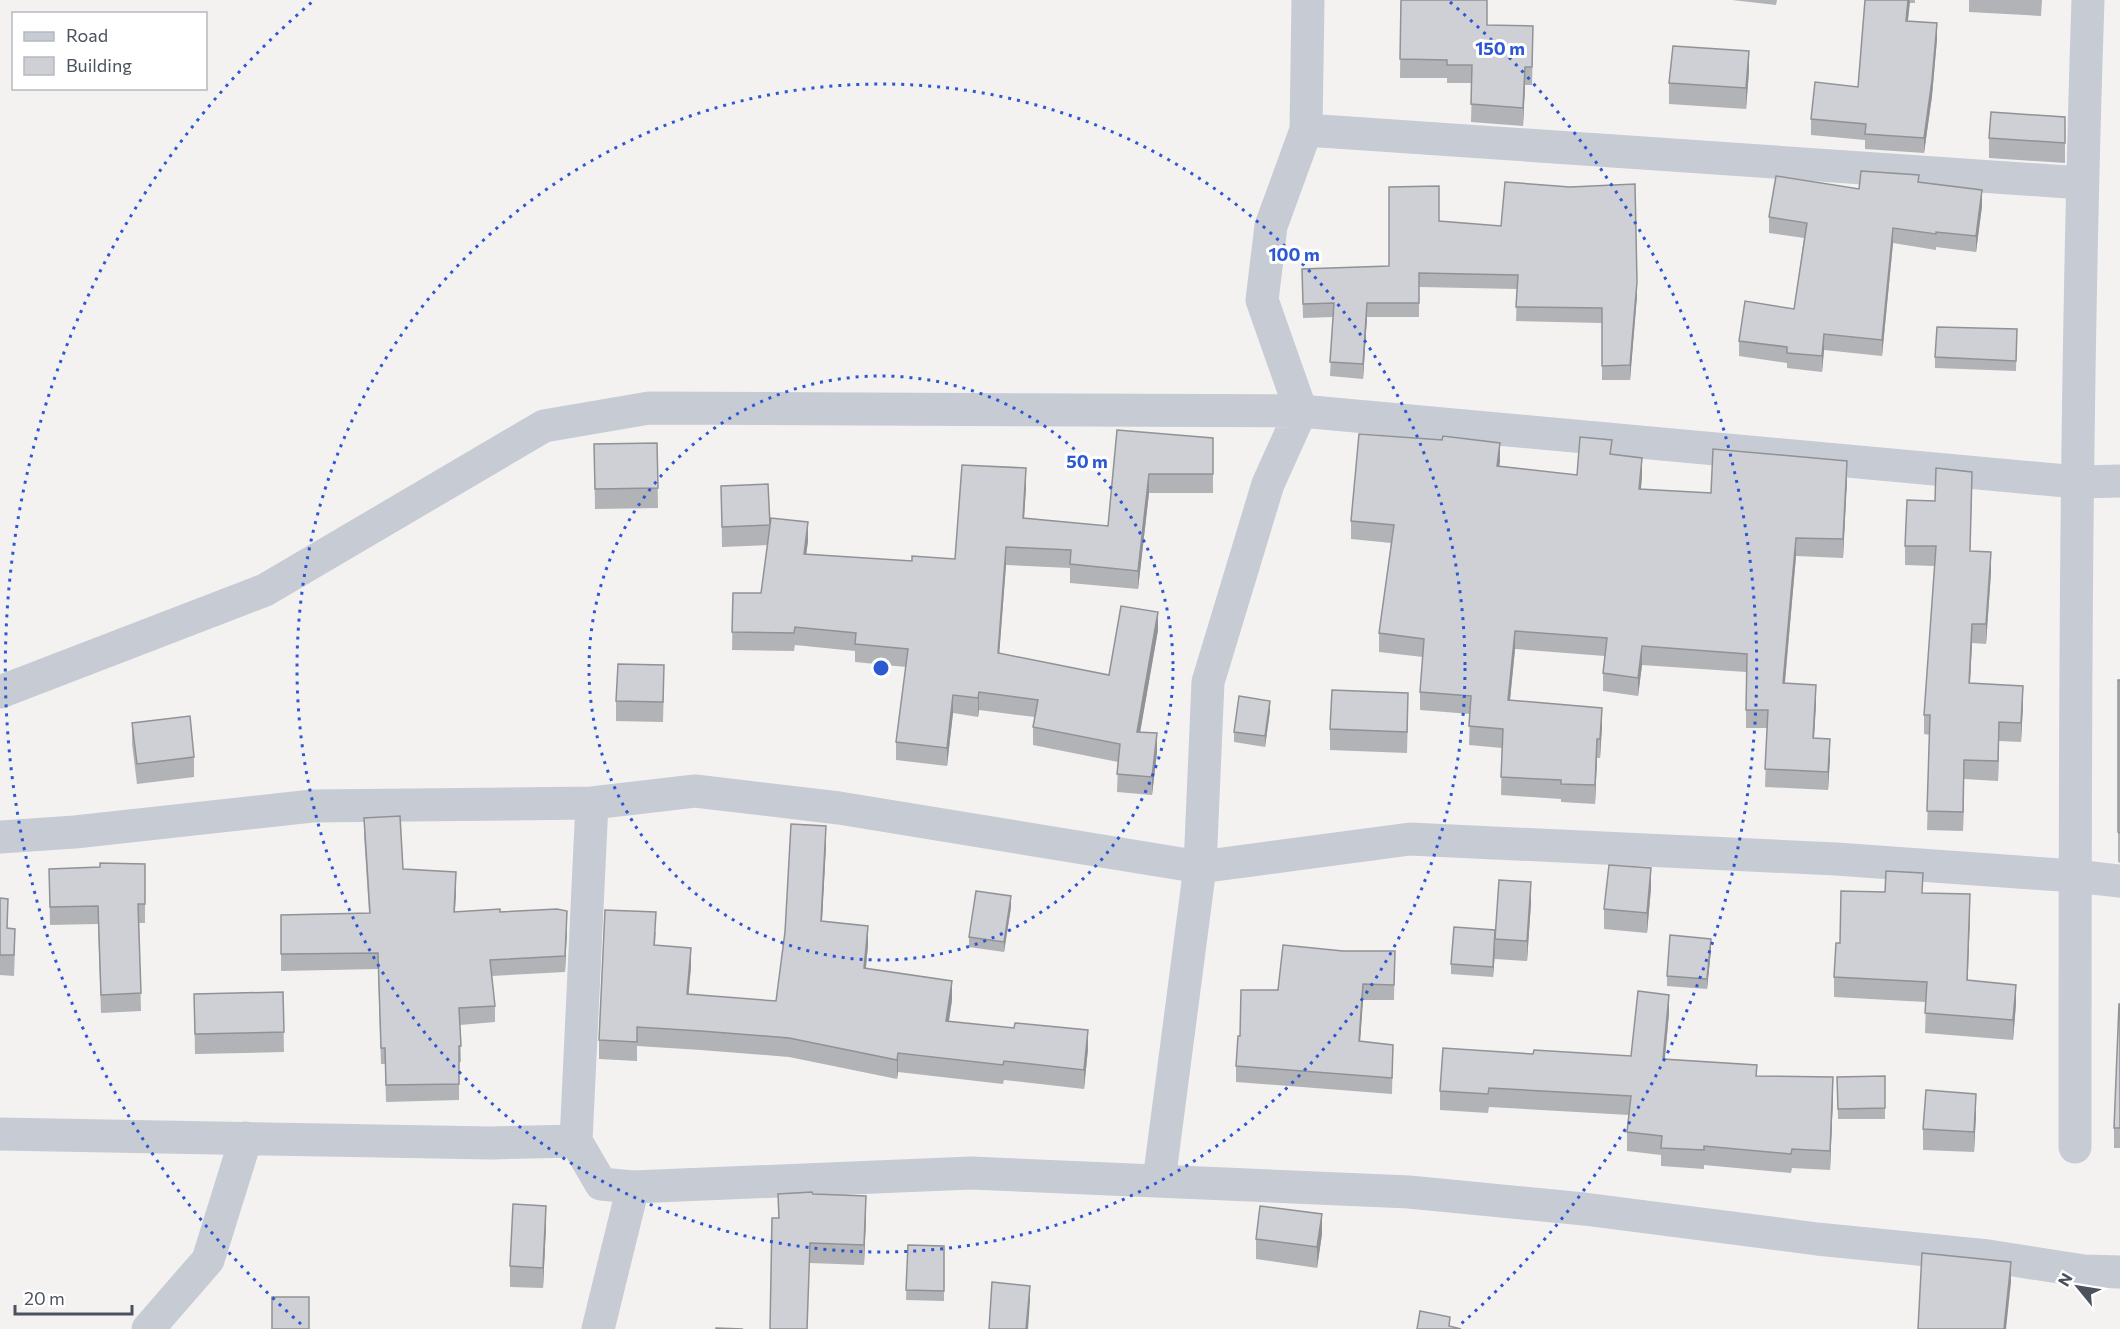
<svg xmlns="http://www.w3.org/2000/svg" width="2120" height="1329" font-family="Commissioner,sans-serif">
	<rect width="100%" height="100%" fill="#f3f2f1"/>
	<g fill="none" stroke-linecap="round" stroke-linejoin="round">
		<path stroke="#c6cbd4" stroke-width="33" d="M 1306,130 L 1308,0
			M 0,692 L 265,590 L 544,426 L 649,408 L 1301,411 L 2077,482 L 2120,481
			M 0,837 L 75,832 L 312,806 L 592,803 L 695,791 L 839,808 L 1200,867 L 1410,839 L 1836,859 L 2075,876 L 2120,881
			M 0,1134 L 491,1143 L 576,1141 L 601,1184 L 633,1187 L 598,1329
			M 576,1141 L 592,803
			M 2075,1147 C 2075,765 2075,382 2088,0
			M 1159,1181 L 1200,867 L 1208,682 L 1268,484 L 1301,411 L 1262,300 L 1271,226 L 1306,130 L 2082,183
			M 633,1187 L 971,1173 L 1409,1192 L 1584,1209 L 1817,1239 L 1988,1256 L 2084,1271 L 2120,1272
			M 148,1329 L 208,1260 L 246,1138"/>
	</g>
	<path fill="#b2b3b7" d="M 1401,0 L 1487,25 L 1533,45 L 1532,85 L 1525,85 L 1523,126 L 1471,122 L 1472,83 L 1447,83 L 1447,78 L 1400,78 Z
		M 1732,0 L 1777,0 L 1776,5 Z
		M 1861,0 L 1915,0 L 1915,3 L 1910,3 L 1908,21 L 1937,39 L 1932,96 L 1924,153 L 1865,149 L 1865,140 L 1811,135 L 1811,119 L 1858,87 L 1865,0 Z
		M 1969,0 L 2042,0 L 2041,16 L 1969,12 Z
		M 1749,71 L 1746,109 L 1669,104 L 1669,83 Z
		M 2065,117 L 2065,163 L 1989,158 L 1989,138 Z
		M 1919,182 L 1982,206 L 1976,252 L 1936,247 L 1936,250 L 1893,243 L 1882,356 L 1824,350 L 1822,372 L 1787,368 L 1787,363 L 1739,356 L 1739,341 L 1794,309 L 1804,238 L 1769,233 L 1769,217 L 1859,189 Z
		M 1439,221 L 1637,296 L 1630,380 L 1602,380 L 1602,323 L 1516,321 L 1517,289 L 1419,287 L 1419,317 L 1367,317 L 1363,379 L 1330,376 L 1333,317 L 1303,318 L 1302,269 L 1389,266 Z
		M 2017,329 L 2016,371 L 1935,368 L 1935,357 Z
		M 1117,430 L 1213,438 L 1213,493 L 1149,493 L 1138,589 L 1070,583 L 1070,568 L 1006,565 L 999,653 L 1109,675 L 1158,630 L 1140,732 L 1157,752 L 1152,795 L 1117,792 L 1118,762 L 1033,745 L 1033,727 L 1035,717 L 979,710 L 978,717 L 953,713 L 947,766 L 896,760 L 896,742 L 906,667 L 855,662 L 855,651 L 795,645 L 794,651 L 732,650 L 733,593 L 761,593 L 768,545 L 722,547 L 721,486 L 768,484 L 770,530 L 808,541 L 806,554 L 912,561 L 955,559 L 1026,486 L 1024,518 L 1108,526 Z
		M 1442,440 L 1500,461 L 1499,466 L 1577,475 L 1612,455 L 1642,476 L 1641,489 L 1711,493 L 1847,480 L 1843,558 L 1796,556 L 1785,683 L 1816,703 L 1814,738 L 1830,758 L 1828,790 L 1765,787 L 1767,728 L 1746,728 L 1746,672 L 1642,665 L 1638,696 L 1603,691 L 1603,673 L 1605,656 L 1515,649 L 1510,701 L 1602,726 L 1600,758 L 1597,758 L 1595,804 L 1561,802 L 1561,799 L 1501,795 L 1502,748 L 1469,745 L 1470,714 L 1420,710 L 1420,692 L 1423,657 L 1379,652 L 1379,633 L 1391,543 L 1351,539 L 1351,521 Z
		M 657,443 L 658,508 L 595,509 L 594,444 Z
		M 1972,491 L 1970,551 L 1991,572 L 1986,644 L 1972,643 L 1970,683 L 2023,705 L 2021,742 L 1999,741 L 1998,781 L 1964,779 L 1963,831 L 1927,830 L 1930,735 L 1924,734 L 1924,715 L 1935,566 L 1905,565 L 1905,546 L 1935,501 Z
		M 2118,680 L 2120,680 L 2120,863 L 2118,862 Z
		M 664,686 L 663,722 L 616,721 L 616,701 Z
		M 1270,711 L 1265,747 L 1234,742 L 1234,732 Z
		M 1408,713 L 1407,753 L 1330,750 L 1330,729 Z
		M 132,723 L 194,757 L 194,777 L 137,784 L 132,744 Z
		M 364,818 L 403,869 L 456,889 L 455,912 L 500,912 L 567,927 L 565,972 L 492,976 L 495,1006 L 495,1022 L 460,1025 L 461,1062 L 459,1062 L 459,1100 L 386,1102 L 385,1064 L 381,1064 L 378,969 L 281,971 L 281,915 L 369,913 L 364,835 Z
		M 826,845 L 822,921 L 868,945 L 866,968 L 952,1000 L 949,1021 L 1088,1049 L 1084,1089 L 1004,1080 L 1003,1084 L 898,1072 L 897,1079 L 789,1057 L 701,1050 L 637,1046 L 637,1061 L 599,1059 L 599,1040 L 656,931 L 655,945 L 691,967 L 688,994 L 776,1001 Z
		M 145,864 L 145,923 L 139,923 L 141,1011 L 101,1013 L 98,924 L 50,925 L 49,869 L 100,867 Z
		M 1651,888 L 1647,933 L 1604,929 L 1604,909 Z
		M 1923,893 L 1970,914 L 1967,980 L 2016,1004 L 2013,1040 L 1925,1033 L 1926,1002 L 1834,997 L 1834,977 L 1840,943 Z
		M 0,898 L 8,928 L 15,949 L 14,976 L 0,975 Z
		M 1531,903 L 1527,961 L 1495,959 L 1495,952 L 1493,977 L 1451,974 L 1451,964 Z
		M 1011,907 L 1004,952 L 969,947 L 969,937 Z
		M 1711,950 L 1707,989 L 1667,986 L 1667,976 Z
		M 1343,951 L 1395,951 L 1394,1000 L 1363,1000 L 1360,1041 L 1393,1045 L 1392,1094 L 1236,1082 L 1236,1066 L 1240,1036 L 1278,990 Z
		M 283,992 L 284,1052 L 195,1054 L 194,994 Z
		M 2120,1004 L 2120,1148 L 2114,1148 L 2114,1128 Z
		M 1669,1013 L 1665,1059 L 1757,1076 L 1833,1096 L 1830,1170 L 1792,1168 L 1791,1173 L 1704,1165 L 1704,1169 L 1661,1166 L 1661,1155 L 1627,1151 L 1627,1132 L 1629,1115 L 1489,1107 L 1488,1113 L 1440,1110 L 1440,1091 L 1533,1054 L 1631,1056 Z
		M 1885,1076 L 1885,1119 L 1838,1119 L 1837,1077 Z
		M 1976,1114 L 1974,1152 L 1923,1150 L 1923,1129 Z
		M 778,1194 L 813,1194 L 866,1216 L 864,1265 L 810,1263 L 778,1218 Z
		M 546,1226 L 543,1288 L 510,1287 L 510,1266 Z
		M 1322,1234 L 1317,1268 L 1256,1259 L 1256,1239 Z
		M 908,1245 L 944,1246 L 944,1301 L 906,1300 Z"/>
	<path fill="#919295" d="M 1908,0 L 1910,0 L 1906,36 L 1906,21 Z
		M 1937,23 L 1937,39 L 1932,96 L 1924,153 L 1924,138 Z
		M 1749,51 L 1749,71 L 1746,109 L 1746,88 Z
		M 1525,67 L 1525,85 L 1523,126 L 1523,108 Z
		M 1982,190 L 1982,206 L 1976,252 L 1976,236 Z
		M 1893,228 L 1893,243 L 1882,356 L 1882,340 Z
		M 1637,282 L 1637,296 L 1630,380 L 1630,365 Z
		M 1367,303 L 1367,317 L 1363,379 L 1363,364 Z
		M 1824,334 L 1824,350 L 1822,372 L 1822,356 Z
		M 1500,443 L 1500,461 L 1497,484 L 1497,466 Z
		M 1642,458 L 1642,476 L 1639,508 L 1639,489 Z
		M 1847,461 L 1847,480 L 1843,558 L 1843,539 Z
		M 1026,468 L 1026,486 L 1023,536 L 1023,518 Z
		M 1149,474 L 1149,493 L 1138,589 L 1138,571 Z
		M 808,522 L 808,541 L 804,572 L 804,554 Z
		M 1796,538 L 1796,556 L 1783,702 L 1783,683 Z
		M 1006,547 L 1006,565 L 998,671 L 998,653 Z
		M 1991,552 L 1991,572 L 1986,644 L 1986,624 Z
		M 1158,612 L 1158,630 L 1137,750 L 1137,732 Z
		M 1972,624 L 1972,643 L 1969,703 L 1969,683 Z
		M 1515,631 L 1515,649 L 1508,719 L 1508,700 Z
		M 1642,646 L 1642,665 L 1638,696 L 1638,678 Z
		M 1816,685 L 1816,703 L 1813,757 L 1813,738 Z
		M 2023,686 L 2023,705 L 2021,742 L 2021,723 Z
		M 979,692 L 979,710 L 978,717 L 978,698 Z
		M 953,695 L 953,713 L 947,766 L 947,748 Z
		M 1270,701 L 1270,711 L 1265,747 L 1265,736 Z
		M 1602,708 L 1602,726 L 1600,758 L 1600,739 Z
		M 1999,722 L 1999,741 L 1998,781 L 1998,761 Z
		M 1157,733 L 1157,752 L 1152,795 L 1152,777 Z
		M 1597,739 L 1597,758 L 1595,804 L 1595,785 Z
		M 1830,739 L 1830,758 L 1828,790 L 1828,772 Z
		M 1964,760 L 1964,779 L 1963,831 L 1963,812 Z
		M 826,826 L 826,845 L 821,940 L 821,921 Z
		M 1651,868 L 1651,888 L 1647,933 L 1647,913 Z
		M 456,872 L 456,889 L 454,929 L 454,912 Z
		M 1531,882 L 1531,903 L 1527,961 L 1527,941 Z
		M 1970,894 L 1970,914 L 1967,1000 L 1967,980 Z
		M 1011,896 L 1011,907 L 1004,952 L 1004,942 Z
		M 567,911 L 567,927 L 565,972 L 565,956 Z
		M 868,926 L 868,945 L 864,987 L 864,968 Z
		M 1711,939 L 1711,950 L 1707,989 L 1707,979 Z
		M 1495,942 L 1495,952 L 1493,977 L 1493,967 Z
		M 691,948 L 691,967 L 687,1013 L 687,994 Z
		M 952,981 L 952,1000 L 946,1040 L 946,1021 Z
		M 1363,984 L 1363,1000 L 1359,1057 L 1359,1041 Z
		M 2016,985 L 2016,1004 L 2013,1040 L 2013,1020 Z
		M 1669,995 L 1669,1013 L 1663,1077 L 1663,1059 Z
		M 1088,1030 L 1088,1049 L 1084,1089 L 1084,1070 Z
		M 898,1053 L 898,1072 L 897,1079 L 897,1060 Z
		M 1833,1077 L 1833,1096 L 1830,1170 L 1830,1151 Z
		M 1976,1094 L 1976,1114 L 1974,1152 L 1974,1132 Z
		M 866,1196 L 866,1216 L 864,1265 L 864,1245 Z
		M 546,1206 L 546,1226 L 543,1288 L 543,1268 Z
		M 1322,1214 L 1322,1234 L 1317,1268 L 1317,1247 Z
		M 2011,1262 L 2011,1282 L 2006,1329 L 2004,1329 Z
		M 1030,1286 L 1030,1301 L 1028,1329 L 1026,1329 Z"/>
	<path fill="#cfd0d5" stroke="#919295" stroke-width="1.5" d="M 1401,0 L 1487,0 L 1487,25 L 1533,26 L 1532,67 L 1525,67 L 1523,108 L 1471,104 L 1472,65 L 1447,65 L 1447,60 L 1400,59 Z
		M 1865,0 L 1908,0 L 1906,21 L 1937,23 L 1932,80 L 1924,138 L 1865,134 L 1866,124 L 1811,119 L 1815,82 L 1858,87 Z
		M 1673,46 L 1749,51 L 1746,88 L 1669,83 Z
		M 1991,112 L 2065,117 L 2065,143 L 1989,138 Z
		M 1861,171 L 1919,175 L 1918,182 L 1982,190 L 1976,236 L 1936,232 L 1936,234 L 1893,228 L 1882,340 L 1824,334 L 1822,356 L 1787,353 L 1787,347 L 1739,341 L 1745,301 L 1794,309 L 1807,223 L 1769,217 L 1776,176 L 1859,189 Z
		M 1505,182 L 1570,187 L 1635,184 L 1637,282 L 1630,365 L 1602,366 L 1602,308 L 1516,307 L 1518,275 L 1419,273 L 1419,303 L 1367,303 L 1363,364 L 1330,362 L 1334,303 L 1303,304 L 1302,269 L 1389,266 L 1389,187 L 1439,186 L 1439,221 L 1501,226 Z
		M 1937,327 L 2017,329 L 2016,361 L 1935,357 Z
		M 1117,430 L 1213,438 L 1213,474 L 1149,474 L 1138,571 L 1070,564 L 1071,550 L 1006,547 L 998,653 L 1109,675 L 1121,606 L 1158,612 L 1137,732 L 1157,733 L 1152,777 L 1117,774 L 1120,744 L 1033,727 L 1038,700 L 979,692 L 978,698 L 953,695 L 947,748 L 896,742 L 908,649 L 855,644 L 856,633 L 795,627 L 794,633 L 732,632 L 733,593 L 761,593 L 771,518 L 808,522 L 804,554 L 912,561 L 912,556 L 955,559 L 962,465 L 1026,468 L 1023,518 L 1108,526 Z
		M 1359,434 L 1442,440 L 1443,436 L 1500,443 L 1497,466 L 1577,475 L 1580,437 L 1612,440 L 1610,454 L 1642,458 L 1639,489 L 1711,493 L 1713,449 L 1847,461 L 1843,539 L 1796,538 L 1783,683 L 1816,685 L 1813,738 L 1830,739 L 1828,772 L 1765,769 L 1768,710 L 1746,710 L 1747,654 L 1642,646 L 1638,678 L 1603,673 L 1607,638 L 1515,631 L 1508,700 L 1602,708 L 1600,739 L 1597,739 L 1595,785 L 1561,784 L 1561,780 L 1501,777 L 1503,729 L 1469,726 L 1471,696 L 1420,692 L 1424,639 L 1379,633 L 1394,525 L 1351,521 Z
		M 657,443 L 658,488 L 595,489 L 594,444 Z
		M 1936,468 L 1972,472 L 1970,551 L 1991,552 L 1986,624 L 1972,624 L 1969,683 L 2023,686 L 2021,723 L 1999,722 L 1998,761 L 1964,760 L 1963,812 L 1927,811 L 1930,715 L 1924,715 L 1936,546 L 1905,546 L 1907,500 L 1935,501 Z
		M 768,484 L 770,525 L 722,527 L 721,486 Z
		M 618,664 L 664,665 L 663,702 L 616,701 Z
		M 2118,680 L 2120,680 L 2120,833 L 2118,832 Z
		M 1332,690 L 1408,693 L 1407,732 L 1330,729 Z
		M 1239,696 L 1270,701 L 1265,736 L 1234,732 Z
		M 190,716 L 194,757 L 137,764 L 132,723 Z
		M 400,816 L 403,869 L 456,872 L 454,912 L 500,909 L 500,912 L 557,909 L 567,911 L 565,956 L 490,960 L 495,1006 L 459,1008 L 461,1046 L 459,1046 L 459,1084 L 386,1085 L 385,1048 L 381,1048 L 378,953 L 281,954 L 281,915 L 370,913 L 364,818 Z
		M 791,824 L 826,826 L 821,921 L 868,926 L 864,968 L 952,981 L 946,1021 L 1014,1028 L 1015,1023 L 1088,1030 L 1084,1070 L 1004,1061 L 1003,1065 L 898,1053 L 897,1060 L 789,1038 L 701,1031 L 637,1027 L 637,1042 L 599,1040 L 605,910 L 656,912 L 654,945 L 691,948 L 687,994 L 776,1001 L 785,932 Z
		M 100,863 L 145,864 L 145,904 L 138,904 L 141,993 L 101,995 L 98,906 L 50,907 L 49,869 L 100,867 Z
		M 1609,865 L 1651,868 L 1647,913 L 1604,909 Z
		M 1886,871 L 1923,873 L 1922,893 L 1970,894 L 1967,980 L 2016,985 L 2013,1020 L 1925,1013 L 1927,982 L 1834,977 L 1836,943 L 1840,943 L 1841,891 L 1885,892 Z
		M 1499,880 L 1531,882 L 1527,941 L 1495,939 Z
		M 976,891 L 1011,896 L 1004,942 L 969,937 Z
		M 0,898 L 8,899 L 7,928 L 15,929 L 14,955 L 0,955 Z
		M 1454,927 L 1495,930 L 1493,967 L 1451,964 Z
		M 1670,935 L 1711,939 L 1707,979 L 1667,976 Z
		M 1283,945 L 1343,951 L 1395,951 L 1394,985 L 1363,984 L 1359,1041 L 1393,1045 L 1392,1078 L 1236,1066 L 1238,1036 L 1240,1036 L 1241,990 L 1278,990 Z
		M 1638,991 L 1669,995 L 1663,1059 L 1757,1065 L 1756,1076 L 1833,1077 L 1830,1151 L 1792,1149 L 1791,1154 L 1704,1146 L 1704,1150 L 1661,1148 L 1662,1136 L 1627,1132 L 1631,1096 L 1489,1088 L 1488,1094 L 1440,1091 L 1443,1048 L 1533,1054 L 1534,1050 L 1631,1056 Z
		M 283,992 L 284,1032 L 195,1034 L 194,994 Z
		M 2119,1004 L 2120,1004 L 2120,1128 L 2114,1128 Z
		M 1885,1076 L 1885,1108 L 1838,1109 L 1837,1077 Z
		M 1926,1090 L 1976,1094 L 1974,1132 L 1923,1129 Z
		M 812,1192 L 813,1194 L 866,1196 L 864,1245 L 810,1243 L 807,1329 L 770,1329 L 772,1218 L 779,1218 L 778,1194 Z
		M 513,1204 L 546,1206 L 543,1268 L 510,1266 Z
		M 1260,1206 L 1322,1214 L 1317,1247 L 1256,1239 Z
		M 908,1245 L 944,1246 L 944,1291 L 906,1290 Z
		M 1922,1253 L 2011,1262 L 2004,1329 L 1918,1329 Z
		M 992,1282 L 1030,1286 L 1026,1329 L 989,1329 Z
		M 272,1297 L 309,1297 L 309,1329 L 272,1329 Z
		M 1420,1311 L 1450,1317 L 1449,1326 L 1461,1329 L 1417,1329 Z
		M 716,1328 L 743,1329 L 716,1329 Z"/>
	<g fill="none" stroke="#2c58d2" stroke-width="3" stroke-dasharray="3 6">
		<circle cx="881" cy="668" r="292"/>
		<circle cx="881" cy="668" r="584"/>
		<path d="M301 1324A876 876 0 0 1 312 2M1450 2A876 876 0 0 1 1461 1324"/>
	</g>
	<circle cx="881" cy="668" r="9" fill="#2c58d2" stroke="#fff" stroke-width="3"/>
	<g font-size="18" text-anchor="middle" font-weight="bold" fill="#2c58d2" stroke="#fff" stroke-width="6" stroke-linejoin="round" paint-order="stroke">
		<text x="1500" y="55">150 m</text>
		<text x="1294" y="261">100 m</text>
		<text x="1087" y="468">50 m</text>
	</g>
	<rect x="12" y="12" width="195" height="78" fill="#ffffff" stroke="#b7b9be" stroke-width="1.5"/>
	<rect x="24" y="32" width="30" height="9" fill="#c6cbd4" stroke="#b7b9be" stroke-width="1.5"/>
	<text x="66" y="42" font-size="18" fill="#4b515d">Road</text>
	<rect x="24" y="57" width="30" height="18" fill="#cfd0d5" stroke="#b7b9be" stroke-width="1.5"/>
	<text x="66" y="72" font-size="18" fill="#4b515d">Building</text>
	<g transform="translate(2078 1287) rotate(300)" stroke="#ffffff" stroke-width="4.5" paint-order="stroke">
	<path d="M0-4.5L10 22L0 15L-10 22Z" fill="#4b515d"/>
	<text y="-9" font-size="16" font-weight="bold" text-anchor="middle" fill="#4b515d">N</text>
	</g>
	<path d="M15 1305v9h117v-9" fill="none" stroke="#4b515d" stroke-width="3"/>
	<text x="24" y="1305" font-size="18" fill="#4b515d" stroke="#ffffff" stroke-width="4.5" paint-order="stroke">20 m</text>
</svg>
